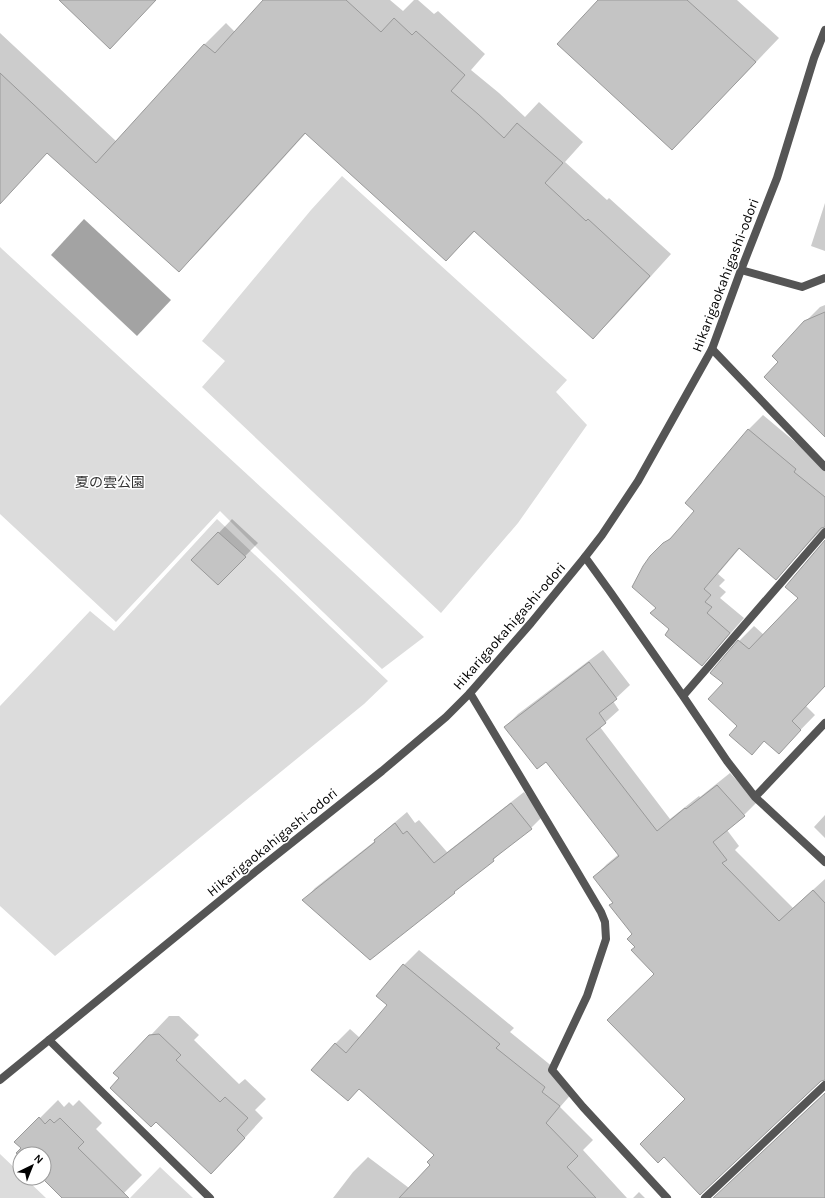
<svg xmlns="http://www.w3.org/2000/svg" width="825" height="1198" font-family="Karla,'Noto Sans JP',sans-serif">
	<rect width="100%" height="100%" fill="#fff"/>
	<path fill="#dcdcdc" d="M 342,176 L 567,380 L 556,392 L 587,425 L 518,523 L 441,613 L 202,387 L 225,361 L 202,341 L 311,210 Z
		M 0,247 L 2,249 L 424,637 L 382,669 L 264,555 L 220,511 L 116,622 L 0,514 Z
		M 217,519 L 388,681 L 364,704 L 55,956 L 0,906 L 0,706 L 90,611 L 114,631 Z
		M 0,1154 L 20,1173 L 20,1178 L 25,1178 L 46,1198 L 0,1198 Z
		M 160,1167 L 193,1198 L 130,1198 Z"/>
	<path fill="#a3a3a3" d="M 84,219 L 171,300 L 137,336 L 51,255 Z"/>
	<path fill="#0003" d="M 264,0 L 390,0 L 403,11 L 414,0 L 418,0 L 434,14 L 438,11 L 485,54 L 471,70 L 499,93 L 525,117 L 539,102 L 583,142 L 565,162 L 607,200 L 609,198 L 671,254 L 614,317 L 593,338 L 475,231 L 446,260 L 306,133 L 200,250 L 179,271 L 48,152 L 7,195 L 0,188 L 0,33 L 117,142 L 205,44 L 226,23 L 235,32 Z
		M 600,0 L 737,0 L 779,38 L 695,126 Z
		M 825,203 L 825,251 L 811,246 Z
		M 825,305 L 825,436 L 780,362 L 805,322 L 820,307 Z
		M 763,415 L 825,467 L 825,526 L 776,578 L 740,548 L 718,574 L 725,580 L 719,586 L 726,592 L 720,598 L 744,618 L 716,650 L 702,664 L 670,629 L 657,608 L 650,557 L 682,527 L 696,511 L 687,503 L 749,429 Z
		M 232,519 L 258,543 L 218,584 L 193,560 Z
		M 825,542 L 825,685 L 806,706 L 815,715 L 779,752 L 765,740 L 738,726 L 724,683 L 712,673 L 739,641 L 754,626 L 764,635 L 799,598 Z
		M 603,650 L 630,685 L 613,701 L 619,710 L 600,727 L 670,819 L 699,796 L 700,797 L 730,773 L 757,802 L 744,815 L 727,830 L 739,846 L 735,850 L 793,908 L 825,879 L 825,1079 L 687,1099 L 656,974 L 636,947 L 633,934 L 614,902 L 594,877 L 607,864 L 619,854 L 547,761 L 505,727 L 518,714 Z
		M 524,792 L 543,816 L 531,828 L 504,849 L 493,860 L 462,884 L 454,892 L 304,900 L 315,888 L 375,841 L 387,829 L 407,812 L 415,823 L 419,820 L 447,852 Z
		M 825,815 L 825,838 L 814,827 Z
		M 419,950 L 514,1028 L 510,1032 L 559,1072 L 556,1076 L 574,1091 L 560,1107 L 593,1140 L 583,1150 L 627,1198 L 333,1198 L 353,1172 L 368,1157 L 409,1188 L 431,1165 L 435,1155 L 335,1044 L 350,1029 L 360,1038 L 389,1005 L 404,965 Z
		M 169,1016 L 179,1016 L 199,1035 L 194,1040 L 239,1084 L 245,1079 L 266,1099 L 255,1110 L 263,1118 L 230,1154 L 120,1078 L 150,1036 Z
		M 58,1100 L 64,1107 L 69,1102 L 73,1106 L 79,1100 L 102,1123 L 96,1129 L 142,1175 L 119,1198 L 63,1198 L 43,1178 L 44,1178 L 44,1154 L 20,1154 L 20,1155 L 18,1153 L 22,1148 L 34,1124 Z
		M 639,1192 L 645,1198 L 633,1198 Z"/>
	<path fill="#c4c4c4" stroke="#999" d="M 59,0 L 156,0 L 110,49 Z
		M 263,0 L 346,0 L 381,32 L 394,18 L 412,35 L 416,31 L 465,75 L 451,91 L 478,114 L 504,138 L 517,123 L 563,163 L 545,183 L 586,221 L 588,219 L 650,276 L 593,339 L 474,231 L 446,261 L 305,133 L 179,272 L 47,153 L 0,204 L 0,73 L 96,163 L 204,44 L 215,53 Z
		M 598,0 L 687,0 L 756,62 L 672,150 L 557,44 Z
		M 825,312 L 825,437 L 764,377 L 778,362 L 772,356 L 804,321 Z
		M 748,429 L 796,469 L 794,472 L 825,497 L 825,527 L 821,528 L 776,580 L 739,548 L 704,589 L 711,595 L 705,602 L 712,607 L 707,613 L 730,633 L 702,666 L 665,635 L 669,629 L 650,613 L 656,608 L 632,587 L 643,566 L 650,556 L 663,543 L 670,539 L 694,511 L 685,503 Z
		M 218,532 L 246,557 L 218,585 L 191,560 Z
		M 825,540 L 825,686 L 792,721 L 801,730 L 779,754 L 764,741 L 752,755 L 729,735 L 737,726 L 708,699 L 723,683 L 710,673 L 738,640 L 749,649 L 798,598 L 785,587 Z
		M 589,662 L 617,699 L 599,713 L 606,723 L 586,739 L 657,831 L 685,808 L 686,809 L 717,785 L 745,816 L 713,842 L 727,860 L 722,863 L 779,921 L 813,890 L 825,903 L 825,1080 L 821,1081 L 700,1195 L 664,1157 L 658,1163 L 640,1144 L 685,1099 L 607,1020 L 654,974 L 631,950 L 635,947 L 627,939 L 632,934 L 609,905 L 613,903 L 593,877 L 619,856 L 546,762 L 537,769 L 504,727 Z
		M 511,803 L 532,829 L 493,859 L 494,861 L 454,892 L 455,893 L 370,960 L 302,900 L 375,842 L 374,840 L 395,823 L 403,834 L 407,831 L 434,863 Z
		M 403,964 L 500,1044 L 496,1048 L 545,1087 L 542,1092 L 560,1106 L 546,1123 L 578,1156 L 567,1167 L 596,1198 L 399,1198 L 430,1165 L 427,1162 L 434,1155 L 359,1089 L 348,1101 L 311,1070 L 335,1043 L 346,1053 L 387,1005 L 376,996 Z
		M 159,1034 L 181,1055 L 176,1060 L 220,1102 L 225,1097 L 248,1118 L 237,1130 L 245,1138 L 211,1174 L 156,1122 L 151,1127 L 110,1088 L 119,1078 L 113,1073 L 149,1035 Z
		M 825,1093 L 825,1198 L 713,1198 Z
		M 39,1117 L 45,1124 L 50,1119 L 54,1123 L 60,1118 L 84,1142 L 78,1148 L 129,1198 L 62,1198 L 42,1178 L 44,1178 L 44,1154 L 20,1154 L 20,1156 L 16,1153 L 21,1148 L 14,1142 Z"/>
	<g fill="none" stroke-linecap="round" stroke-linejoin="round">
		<path stroke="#555" stroke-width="8" d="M 741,270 L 802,287 L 825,278
			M 712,349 L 825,467
			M 585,557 L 611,593 L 683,696 L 727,761 L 755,797 L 825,862
			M 470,693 L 575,868 L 601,912 L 605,922 L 606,939 L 587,996 L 552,1070 L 583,1107 L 667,1198
			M 683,696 L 825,532
			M 755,797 L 825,723
			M 49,1040 L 210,1198
			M 705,1198 L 825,1085"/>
		<path stroke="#555" stroke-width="8" d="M 0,1080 L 255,872 L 382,771 L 446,717 L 470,693 L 531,623 L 585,557 L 602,535 L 638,481 L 712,349 L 741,270 L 777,178 L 814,58 L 825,30"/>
	</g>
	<g text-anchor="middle" stroke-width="3" stroke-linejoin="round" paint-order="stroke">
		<g font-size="14" fill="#000" stroke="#fff">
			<text transform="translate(725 275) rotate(-69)" y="5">Hikarigaokahigashi-odori</text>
			<text transform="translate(509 626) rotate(-49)" y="5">Hikarigaokahigashi-odori</text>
			<text transform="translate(272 842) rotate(-39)" y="5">Hikarigaokahigashi-odori</text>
		</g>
		<g font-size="14" fill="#333" stroke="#fff">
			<text x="110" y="487">夏の雲公園</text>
		</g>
	</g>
	<g transform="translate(32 1166) rotate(43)"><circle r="19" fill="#ffffff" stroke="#999999"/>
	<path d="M0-3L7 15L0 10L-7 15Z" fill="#000000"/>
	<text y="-6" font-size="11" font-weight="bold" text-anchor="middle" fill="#000000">N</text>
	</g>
</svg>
